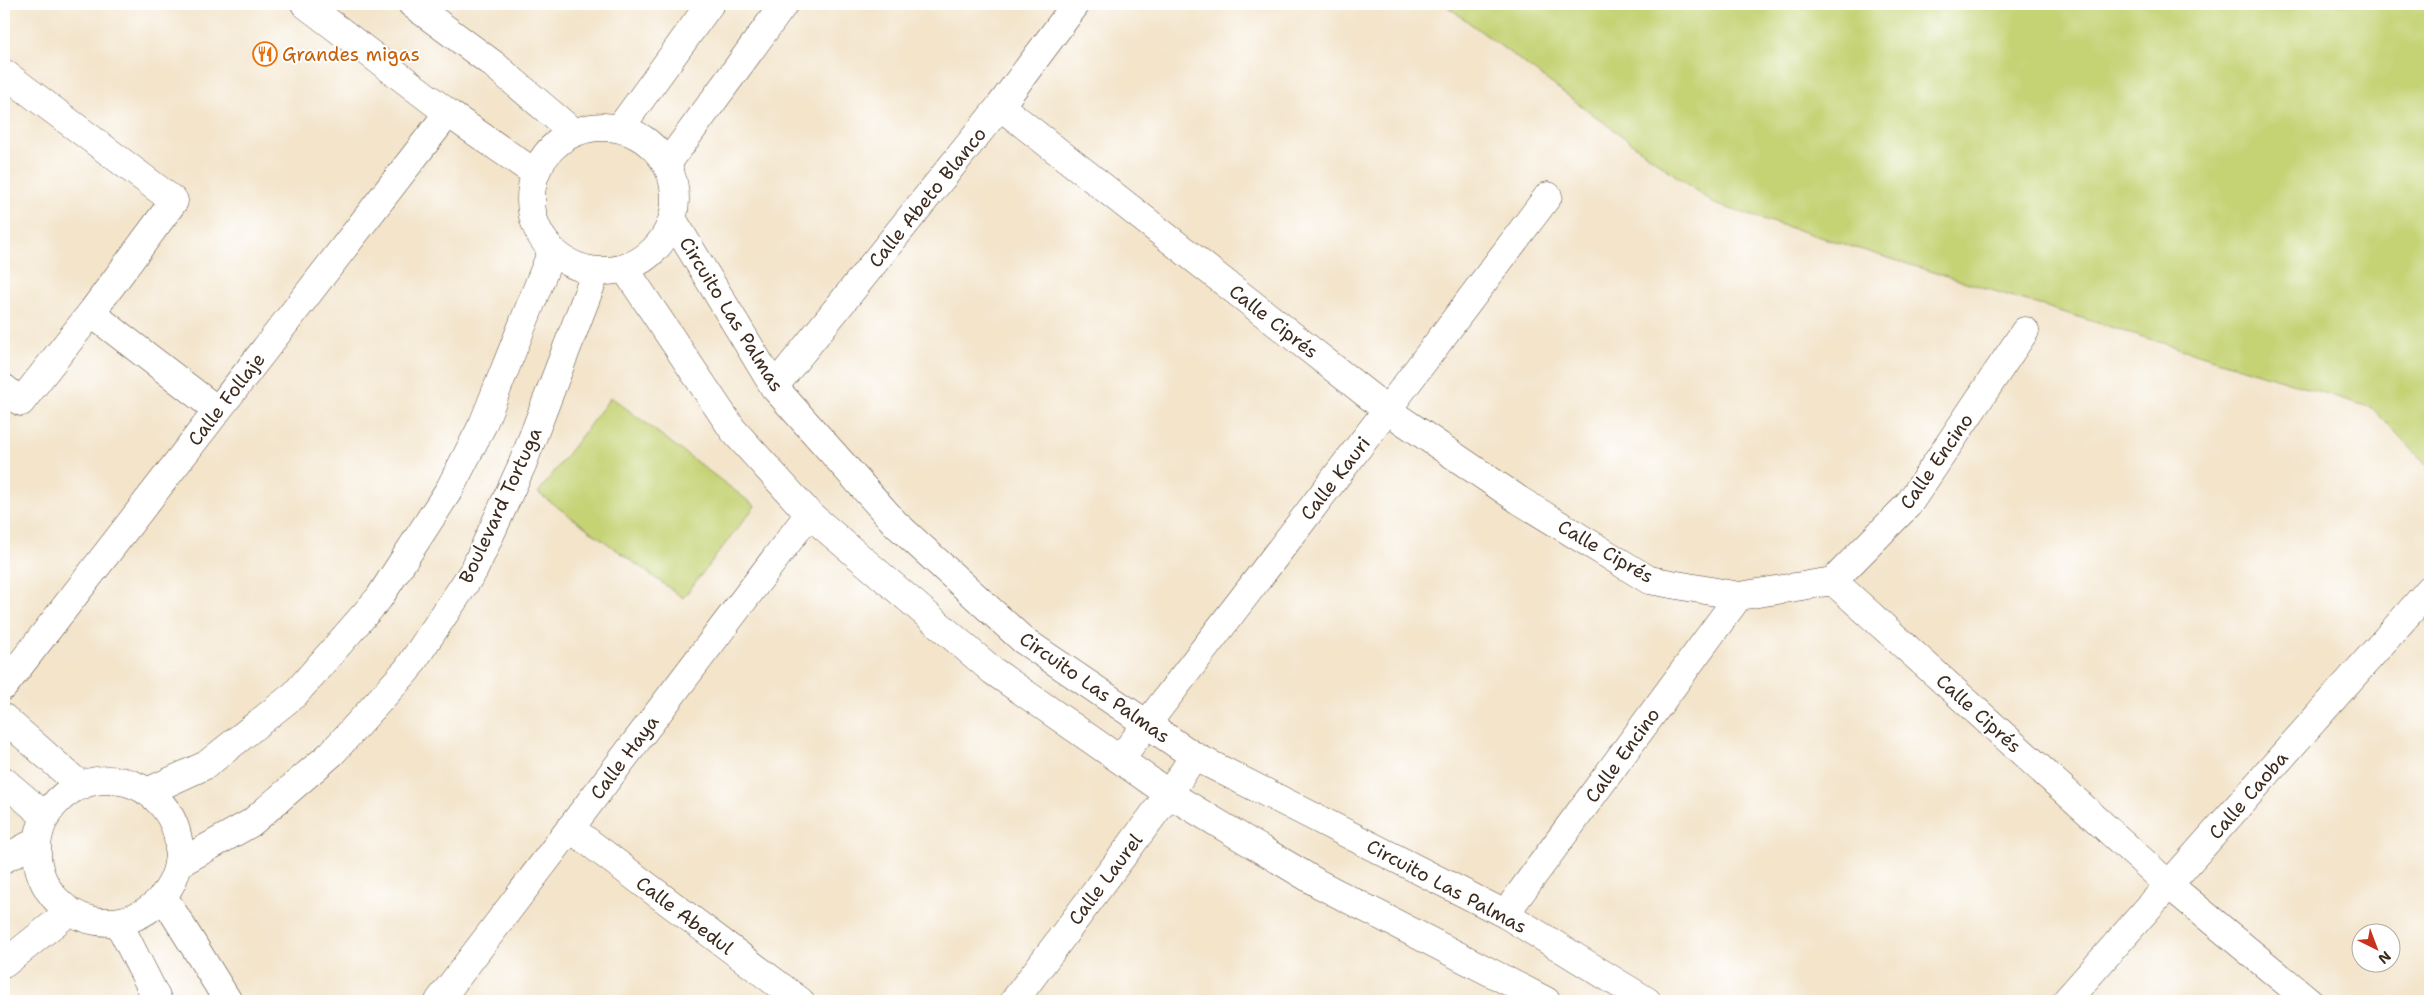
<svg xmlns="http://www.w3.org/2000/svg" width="2434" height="1005" font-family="'Shantell Sans',sans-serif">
	<rect width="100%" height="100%" fill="#fff"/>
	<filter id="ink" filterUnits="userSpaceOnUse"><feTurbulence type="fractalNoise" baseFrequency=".02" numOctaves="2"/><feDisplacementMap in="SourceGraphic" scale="10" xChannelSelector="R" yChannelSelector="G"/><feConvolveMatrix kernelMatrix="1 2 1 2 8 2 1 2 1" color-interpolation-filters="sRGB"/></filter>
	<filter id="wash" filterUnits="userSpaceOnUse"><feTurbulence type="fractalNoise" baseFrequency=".0096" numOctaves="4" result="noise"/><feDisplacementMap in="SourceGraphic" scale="20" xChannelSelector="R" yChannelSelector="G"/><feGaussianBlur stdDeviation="1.12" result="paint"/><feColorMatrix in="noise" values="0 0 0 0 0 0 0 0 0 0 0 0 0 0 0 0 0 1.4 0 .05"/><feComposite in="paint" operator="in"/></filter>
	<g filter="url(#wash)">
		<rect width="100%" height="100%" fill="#f3e4ca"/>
		<path fill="#c5d375" stroke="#807e4a" d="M 1444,4 L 2430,4 L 2430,468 L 2372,408 L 1714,204 Z
			M 611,397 L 755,506 L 683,598 L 538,493 Z"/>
	</g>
	<g filter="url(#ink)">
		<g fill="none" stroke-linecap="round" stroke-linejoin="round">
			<g stroke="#574638" stroke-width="29">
				<path id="minor" d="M 4,73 L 174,201 L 91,313 L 21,402 L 4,388
					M 1000,106 L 1387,410 L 1519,500 L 1649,580 L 1739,596 L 1833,581 L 2169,885 L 2309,1001
					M 620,128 L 710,4
					M 667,164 L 784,4
					M 91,313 L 217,410
					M 774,387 L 1000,106 L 1076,4
					M 1833,581 L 1908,505 L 2025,331
					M 4,686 L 448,113
					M 1120,759 L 1387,410 L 1548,196
					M 570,828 L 800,1001
					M 1505,914 L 1739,596
					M 439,1001 L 809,514
					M 1014,1001 L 1169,794 L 1194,756
					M 2066,1001 L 2430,589"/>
			</g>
			<g stroke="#574638" stroke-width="29">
				<path id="tertiary" d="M 305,4 L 448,113 L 535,173
					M 412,4 L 493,64 L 573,132
					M531 199a72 72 0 1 1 144 0a72 72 0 1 1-144 0Z
					M 673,220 L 774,387 L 895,523 L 1023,640 L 1194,756 L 1505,914 L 1647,1001
					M 625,269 L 733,430 L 809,514 L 993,671 L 1169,794 L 1319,884 L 1546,1001
					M 4,718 L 81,786
					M37 851a71 71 0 1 1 142 0a71 71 0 1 1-142 0Z
					M 4,781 L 46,817
					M 147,792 L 206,765 L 295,694 L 379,598 L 449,490 L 483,424 L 552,251
					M 4,859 L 37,841
					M 178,864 L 251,823 L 331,754 L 407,670 L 474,570 L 522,465 L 596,272
					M 163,896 L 228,1001
					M 118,922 L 158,1001
					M 4,964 L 70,911"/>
			</g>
			<use href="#minor" stroke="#fff" stroke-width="28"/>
			<use href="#tertiary" stroke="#fff" stroke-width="28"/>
		</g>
	</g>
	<defs>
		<g id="restaurant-ring" transform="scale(1.25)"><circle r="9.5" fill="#fff" stroke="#e8710a" stroke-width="1.5"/><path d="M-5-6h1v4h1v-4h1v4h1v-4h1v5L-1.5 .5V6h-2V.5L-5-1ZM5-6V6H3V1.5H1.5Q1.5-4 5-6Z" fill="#e8710a"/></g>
	</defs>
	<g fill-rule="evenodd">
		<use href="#restaurant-ring" x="265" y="54"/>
	</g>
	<g text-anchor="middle" stroke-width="4" stroke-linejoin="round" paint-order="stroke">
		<g font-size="19" fill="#c56008" stroke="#fff" text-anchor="start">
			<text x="282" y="61">Grandes migas</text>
		</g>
		<g font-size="19" fill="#3b2a1e" stroke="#fff">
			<text transform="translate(927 197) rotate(-51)" y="7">Calle Abeto Blanco</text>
			<text transform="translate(732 314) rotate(58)" y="7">Circuito Las Palmas</text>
			<text transform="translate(1274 321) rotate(38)" y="7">Calle Ciprés</text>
			<text transform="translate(226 399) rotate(-52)" y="7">Calle Follaje</text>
			<text transform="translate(1936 461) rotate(-55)" y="7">Calle Encino</text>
			<text transform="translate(1335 478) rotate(-52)" y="7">Calle Kauri</text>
			<text transform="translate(500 505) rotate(-65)" y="7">Boulevard Tortuga</text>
			<text transform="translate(1606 551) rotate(30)" y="7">Calle Ciprés</text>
			<text transform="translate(1095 687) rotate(35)" y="7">Circuito Las Palmas</text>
			<text transform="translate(1979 713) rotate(42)" y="7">Calle Ciprés</text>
			<text transform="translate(1622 755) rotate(-54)" y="7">Calle Encino</text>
			<text transform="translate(624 757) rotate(-53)" y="7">Calle Haya</text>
			<text transform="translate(2248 795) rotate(-49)" y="7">Calle Caoba</text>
			<text transform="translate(1105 879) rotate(-53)" y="7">Calle Laurel</text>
			<text transform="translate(1447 886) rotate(28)" y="7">Circuito Las Palmas</text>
			<text transform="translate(685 915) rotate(37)" y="7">Calle Abedul</text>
		</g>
	</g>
	<rect width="2434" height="1005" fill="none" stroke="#fff" stroke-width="20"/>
	<g transform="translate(2376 948) rotate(138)"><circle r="24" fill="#ffffff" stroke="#b1aaa5"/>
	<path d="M0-4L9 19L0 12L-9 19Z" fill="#c8321e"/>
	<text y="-8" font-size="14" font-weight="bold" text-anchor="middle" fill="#3b2a1e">N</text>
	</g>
</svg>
